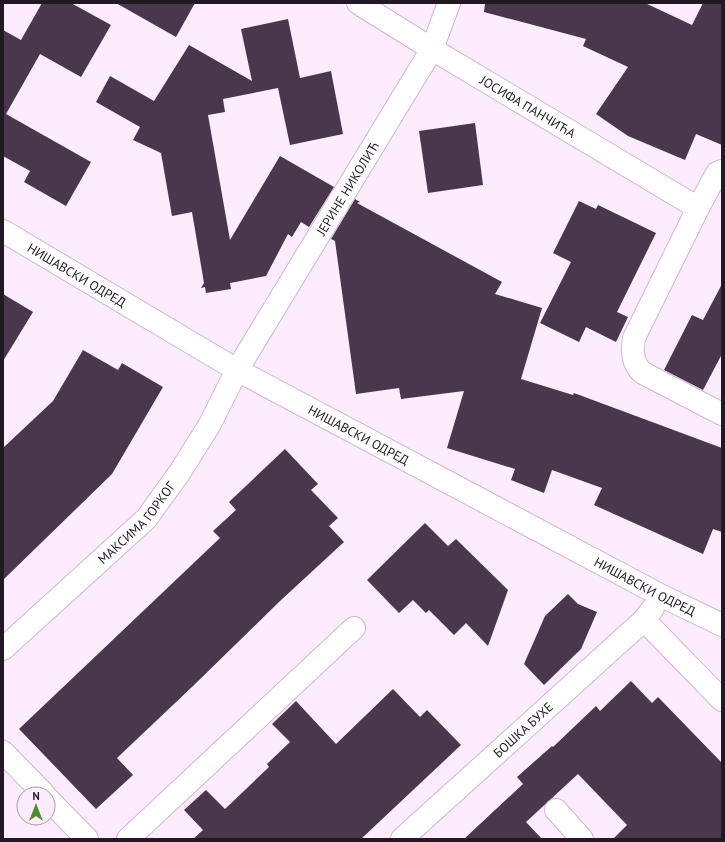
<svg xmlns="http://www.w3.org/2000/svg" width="725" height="842" font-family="'PT Sans',sans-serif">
	<rect width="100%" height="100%" fill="#fcecfe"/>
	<path fill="#4a364d" d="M 42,3 L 71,3 L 111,25 L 81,77 L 40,54 L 6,114 L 91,162 L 66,206 L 24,182 L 30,171 L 3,156 L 3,30 L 21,40 Z
		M 116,3 L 195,3 L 176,37 Z
		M 485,3 L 645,3 L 692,25 L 703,3 L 722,3 L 722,145 L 696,134 L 685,160 L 628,136 L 596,114 L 628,67 L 583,46 L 586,39 L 484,12 Z
		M 288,19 L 300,78 L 331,71 L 343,134 L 290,145 L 278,88 L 223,99 L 225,112 L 208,115 L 230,240 L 280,156 L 334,187 L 309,227 L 301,222 L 292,237 L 288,234 L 266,276 L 230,283 L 231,289 L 206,293 L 205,287 L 201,288 L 204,283 L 192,212 L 172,216 L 161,153 L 133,140 L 140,127 L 96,102 L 110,76 L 154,101 L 189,45 L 252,81 L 241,29 Z
		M 475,123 L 483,185 L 428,193 L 419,131 Z
		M 355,199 L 360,202 L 357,203 L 502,282 L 495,294 L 542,308 L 521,379 L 573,395 L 574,393 L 722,448 L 722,532 L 713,529 L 703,554 L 594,505 L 602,488 L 552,470 L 544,493 L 511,480 L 515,469 L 447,448 L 464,391 L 401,399 L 399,388 L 356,394 L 335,241 L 331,239 Z
		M 579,201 L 596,209 L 598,205 L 656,233 L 617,312 L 628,317 L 616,342 L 586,327 L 579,342 L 540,323 L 571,262 L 553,253 Z
		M 722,284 L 722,354 L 703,390 L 664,370 L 692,315 L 703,320 Z
		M 3,294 L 33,312 L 3,361 Z
		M 83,350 L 118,370 L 122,363 L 163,387 L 112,474 L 3,580 L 3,448 L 53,401 Z
		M 285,449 L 318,484 L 311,490 L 338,518 L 329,526 L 344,542 L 280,601 L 193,686 L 117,758 L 133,775 L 96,809 L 19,729 L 220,538 L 213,531 L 236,510 L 229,502 Z
		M 425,523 L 448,546 L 456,539 L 508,590 L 488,646 L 466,623 L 454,635 L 429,610 L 426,613 L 413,600 L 399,613 L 367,580 Z
		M 568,594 L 578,604 L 597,612 L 581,649 L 544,685 L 524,664 L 545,616 Z
		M 631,681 L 652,703 L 658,697 L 722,763 L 722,839 L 613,839 L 627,825 L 578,774 L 526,822 L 542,839 L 464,839 L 523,784 L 517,777 L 552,746 L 553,747 L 596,706 L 600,711 Z
		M 393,689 L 420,717 L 427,710 L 461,745 L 361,839 L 193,839 L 203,830 L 184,810 L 206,790 L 225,809 L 269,767 L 267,764 L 290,742 L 272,724 L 296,701 L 336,744 Z"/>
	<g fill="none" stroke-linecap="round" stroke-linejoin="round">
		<g stroke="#cfb6d2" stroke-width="24">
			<g id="minor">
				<path id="s1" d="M 358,3 L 432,49 L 698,208 L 717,173 L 722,171"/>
				<path d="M 698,208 L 634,338 C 632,351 632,364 643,373 L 722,414"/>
				<path id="s2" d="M 3,231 L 237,370 L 662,596 L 722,625"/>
				<path d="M 653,608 L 644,620 L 722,700"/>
				<path id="s3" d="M 3,649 L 146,519 L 180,472 L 210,424 L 237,370 L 432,49 L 449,3"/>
				<path d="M 3,752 L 44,794"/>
				<path d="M 48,799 L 87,839"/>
				<path d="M 556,810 L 582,839"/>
				<path d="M 128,839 L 354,628"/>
				<path id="s4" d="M 402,839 L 644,620"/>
			</g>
		</g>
		<use href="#minor" stroke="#fff" stroke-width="22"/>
	</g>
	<g text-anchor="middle" stroke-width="4" stroke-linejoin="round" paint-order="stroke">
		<g font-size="13" fill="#221924" stroke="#fcecfe">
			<text dy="5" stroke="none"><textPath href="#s1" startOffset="199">ЈОСИФА ПАНЧИЋА</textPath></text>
			<text dy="5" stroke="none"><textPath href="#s3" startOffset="581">ЈЕРИНЕ НИКОЛИЋ</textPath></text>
			<text dy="5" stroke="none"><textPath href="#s2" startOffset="86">НИШАВСКИ ОДРЕД</textPath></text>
			<text dy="5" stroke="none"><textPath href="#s2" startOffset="410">НИШАВСКИ ОДРЕД</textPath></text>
			<text dy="5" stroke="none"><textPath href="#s3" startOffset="184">МАКСИМА ГОРКОГ</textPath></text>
			<text dy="5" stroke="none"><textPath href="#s2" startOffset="734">НИШАВСКИ ОДРЕД</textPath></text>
			<text dy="5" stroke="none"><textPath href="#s4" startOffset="163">БОШКА БУХЕ</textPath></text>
		</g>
	</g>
	<rect width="725" height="842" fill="none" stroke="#221924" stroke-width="8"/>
	<g transform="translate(36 806)"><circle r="19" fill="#fcecfe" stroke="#a598a7"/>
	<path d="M0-3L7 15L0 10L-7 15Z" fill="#4d8e30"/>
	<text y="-6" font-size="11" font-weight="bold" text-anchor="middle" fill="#221924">N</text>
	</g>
</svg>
